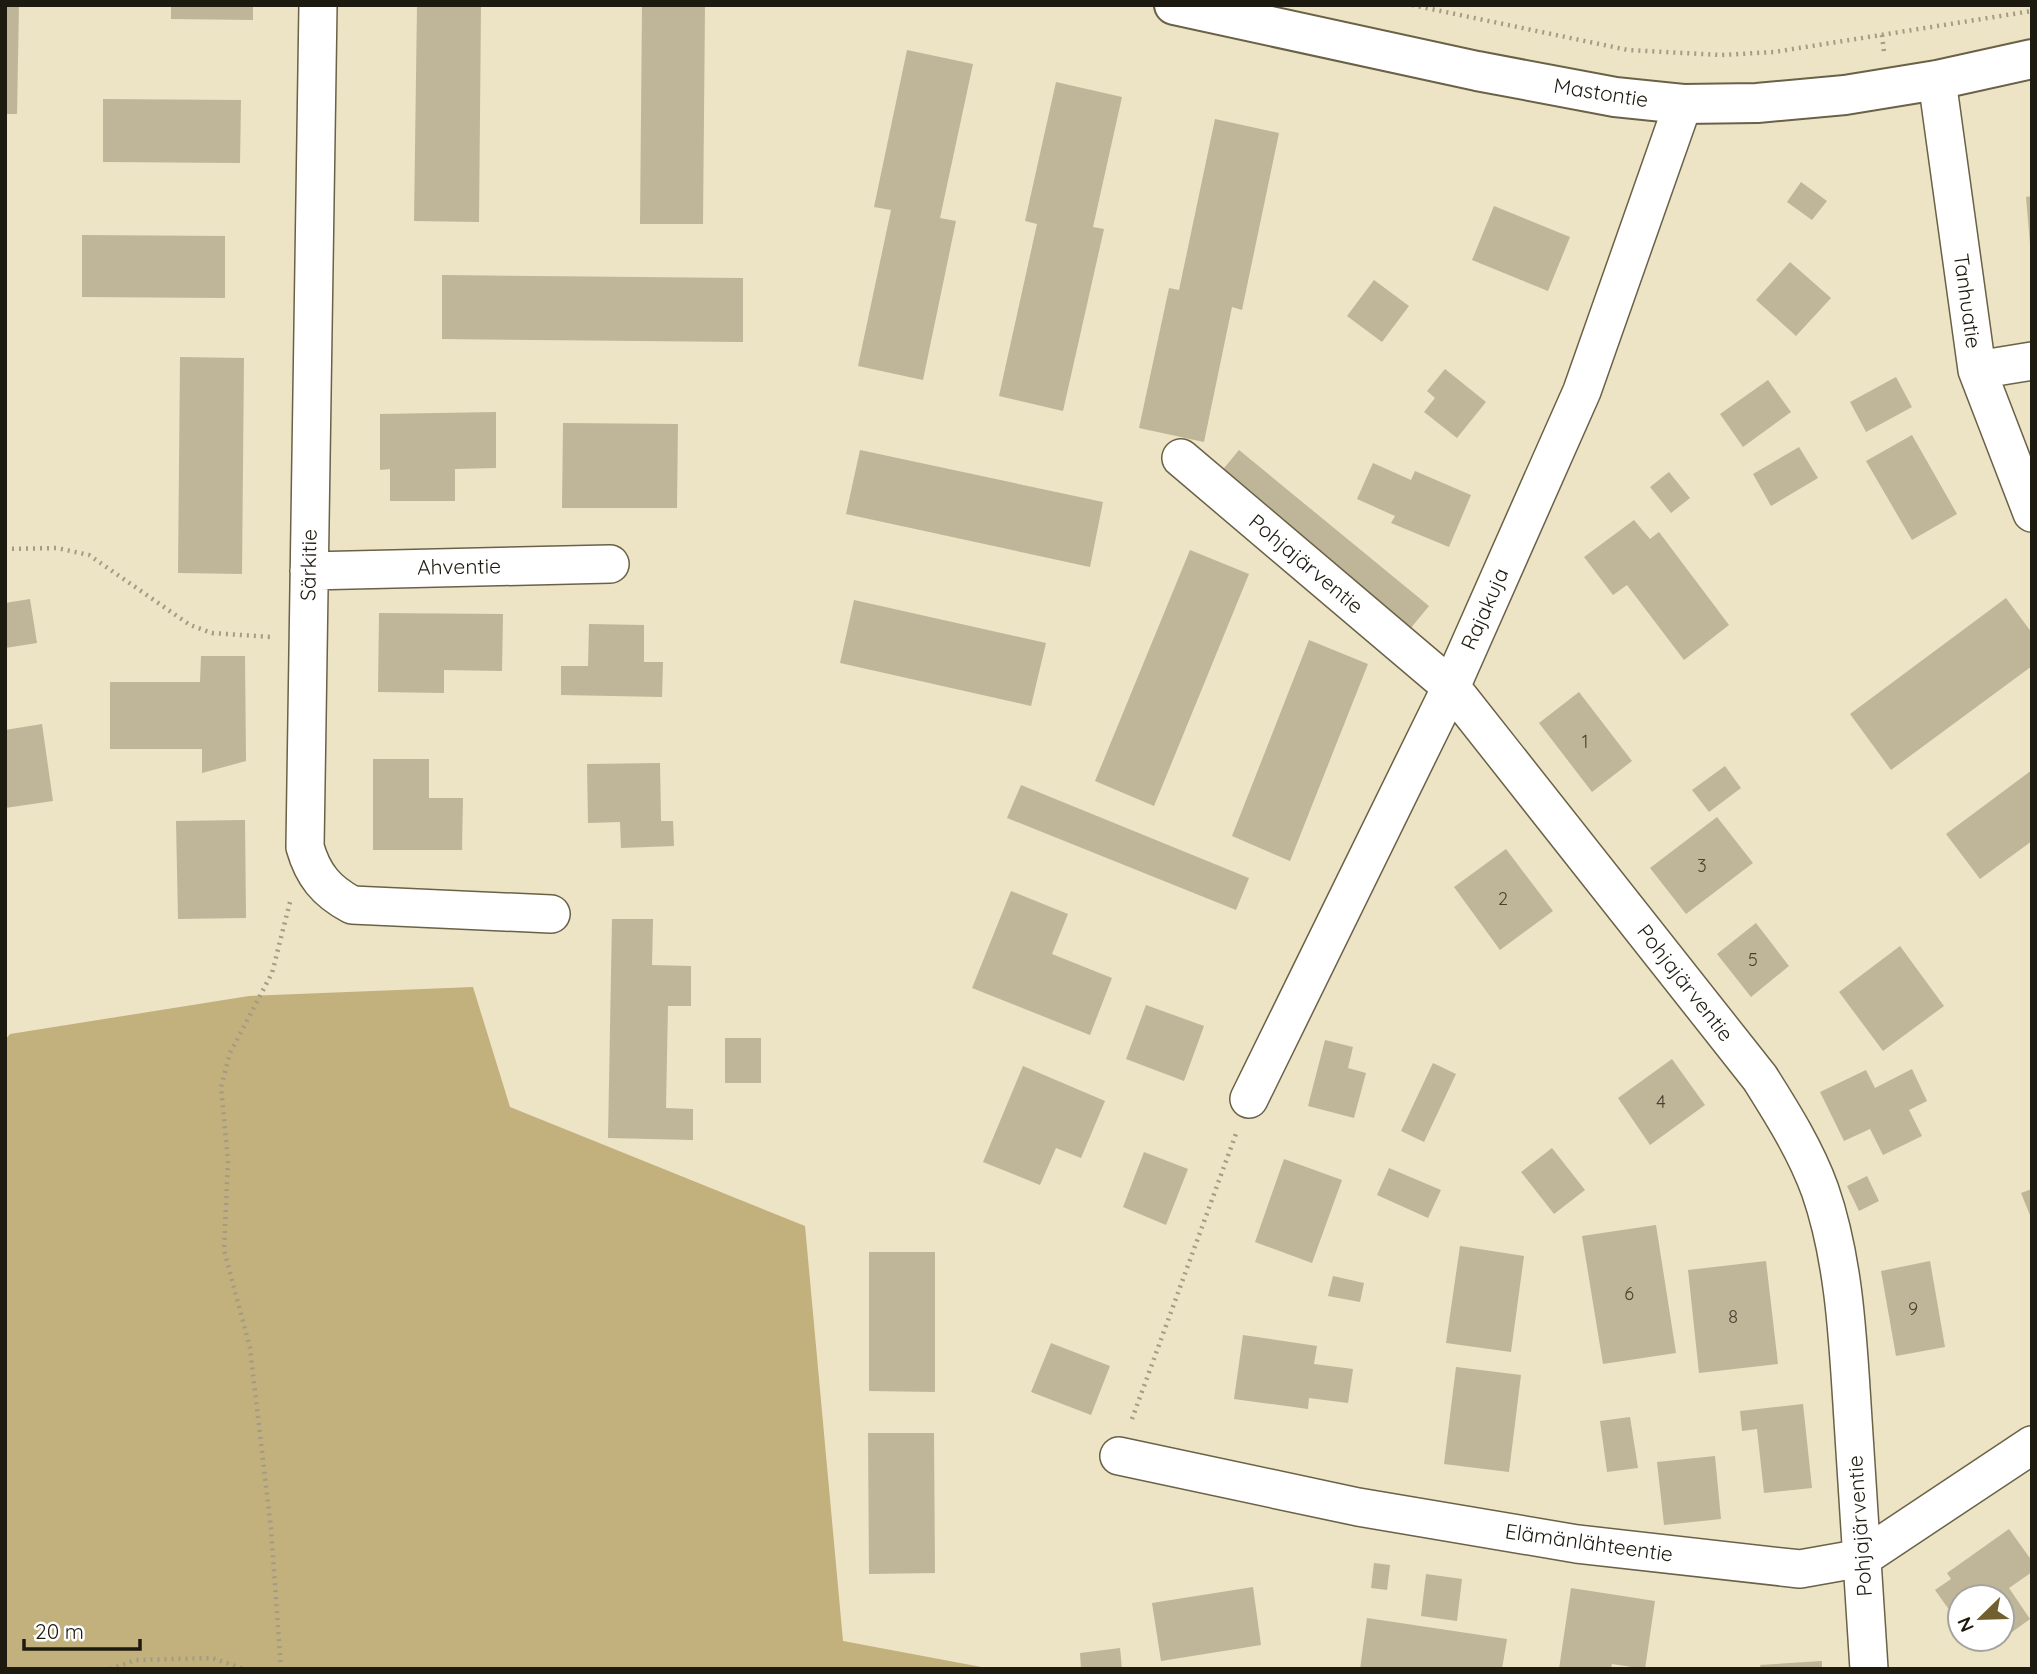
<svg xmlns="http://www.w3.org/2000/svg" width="2037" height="1674" font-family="Quicksand,sans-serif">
	<rect width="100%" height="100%" fill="#ede3c5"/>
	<path fill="#c2b07d" d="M 473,987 L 510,1107 L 805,1226 L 843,1641 L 992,1669 L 5,1669 L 5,1040 L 10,1034 L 249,996 Z"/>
	<path fill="#bfb598" d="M 5,5 L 19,5 L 17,114 L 5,114 Z
		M 171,5 L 253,5 L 253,20 L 171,19 Z
		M 417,5 L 481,5 L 479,222 L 414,221 Z
		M 642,5 L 705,5 L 703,224 L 640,224 Z
		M 907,50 L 973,64 L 940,218 L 956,221 L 923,380 L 858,366 L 891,210 L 874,207 Z
		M 1056,82 L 1122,97 L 1093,227 L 1104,229 L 1063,411 L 999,396 L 1037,224 L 1025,221 Z
		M 103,99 L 241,100 L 240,163 L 103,162 Z
		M 1215,119 L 1279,133 L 1242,310 L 1232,307 L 1204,442 L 1139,428 L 1169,288 L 1179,290 Z
		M 1801,182 L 1827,201 L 1812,220 L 1787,202 Z
		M 2032,196 L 2032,244 L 2030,244 L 2026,197 Z
		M 1494,206 L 1570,237 L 1548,291 L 1472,260 Z
		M 82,235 L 225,236 L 225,298 L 82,297 Z
		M 1790,262 L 1831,298 L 1796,336 L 1756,300 Z
		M 442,275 L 743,278 L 743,342 L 442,339 Z
		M 1374,280 L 1409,306 L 1382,342 L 1347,316 Z
		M 180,357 L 244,358 L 242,574 L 178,573 Z
		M 1445,369 L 1486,402 L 1457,438 L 1424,412 L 1435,398 L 1427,391 Z
		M 1896,377 L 1912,407 L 1866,432 L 1850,402 Z
		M 1768,380 L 1791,412 L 1743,447 L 1720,414 Z
		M 496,412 L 496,468 L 455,469 L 455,501 L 390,501 L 390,469 L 380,470 L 380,414 Z
		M 563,423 L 678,424 L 677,508 L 562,508 Z
		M 1912,435 L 1957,514 L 1912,540 L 1866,461 Z
		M 1799,447 L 1818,478 L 1771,506 L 1753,474 Z
		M 860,450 L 1103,502 L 1090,567 L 846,514 Z
		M 1239,450 L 1429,606 L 1410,629 L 1220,473 Z
		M 1373,463 L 1411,480 L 1415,471 L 1471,495 L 1449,547 L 1391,523 L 1395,516 L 1357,499 Z
		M 1669,472 L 1690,498 L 1671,513 L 1650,487 Z
		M 1634,520 L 1650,539 L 1659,532 L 1729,625 L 1684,660 L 1627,585 L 1613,595 L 1584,557 Z
		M 1190,550 L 1249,574 L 1154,806 L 1095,781 Z
		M 2006,598 L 2032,633 L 2032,666 L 1891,770 L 1850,714 Z
		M 30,599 L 37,643 L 5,648 L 5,603 Z
		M 854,600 L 1046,643 L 1031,706 L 840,663 Z
		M 379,613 L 503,614 L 502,671 L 444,670 L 444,693 L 378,692 Z
		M 589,624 L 644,625 L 644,662 L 663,662 L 662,697 L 561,695 L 561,666 L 588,666 Z
		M 1309,640 L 1368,664 L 1290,861 L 1232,836 Z
		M 201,656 L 245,656 L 246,761 L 202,773 L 202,749 L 110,749 L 110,682 L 200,682 Z
		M 1579,692 L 1632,761 L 1592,792 L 1539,723 Z
		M 42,724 L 53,801 L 5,808 L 5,730 Z
		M 373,759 L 429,759 L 429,798 L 463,798 L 462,850 L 373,850 Z
		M 660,763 L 661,821 L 673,821 L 674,846 L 621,848 L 620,822 L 588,823 L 587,764 Z
		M 1725,766 L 1741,788 L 1709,812 L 1692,790 Z
		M 2032,770 L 2032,841 L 1980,879 L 1946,834 Z
		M 1021,785 L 1249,878 L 1236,910 L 1007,818 Z
		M 1717,817 L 1753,863 L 1686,914 L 1650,868 Z
		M 245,820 L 246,918 L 178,919 L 176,821 Z
		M 1506,849 L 1553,911 L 1500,950 L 1454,887 Z
		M 1011,891 L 1068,914 L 1052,954 L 1112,978 L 1090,1035 L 972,988 Z
		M 612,919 L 653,919 L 652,965 L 691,966 L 691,1006 L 668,1006 L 666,1108 L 693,1109 L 693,1140 L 608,1138 Z
		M 1756,923 L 1789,966 L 1751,997 L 1717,954 Z
		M 1900,946 L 1944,1006 L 1883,1051 L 1839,992 Z
		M 1146,1005 L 1204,1026 L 1184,1081 L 1126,1059 Z
		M 725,1038 L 761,1038 L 761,1083 L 725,1083 Z
		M 1325,1040 L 1353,1047 L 1348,1068 L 1366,1073 L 1354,1118 L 1308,1106 Z
		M 1672,1059 L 1705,1105 L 1650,1145 L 1618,1098 Z
		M 1433,1063 L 1456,1074 L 1424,1142 L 1401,1131 Z
		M 1023,1066 L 1105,1101 L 1081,1158 L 1056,1148 L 1040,1185 L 983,1162 Z
		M 1912,1069 L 1927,1101 L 1909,1110 L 1922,1136 L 1883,1155 L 1870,1129 L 1844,1141 L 1820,1092 L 1866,1070 L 1875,1088 Z
		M 1552,1148 L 1585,1190 L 1554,1214 L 1521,1172 Z
		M 1144,1152 L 1188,1169 L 1166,1225 L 1123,1207 Z
		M 1284,1159 L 1342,1180 L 1312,1263 L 1255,1242 Z
		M 1389,1168 L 1441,1190 L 1428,1218 L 1377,1195 Z
		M 1867,1176 L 1879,1201 L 1859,1211 L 1847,1186 Z
		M 2032,1189 L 2032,1220 L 2021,1193 Z
		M 1656,1225 L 1676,1353 L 1603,1364 L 1582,1236 Z
		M 1460,1246 L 1524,1256 L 1511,1352 L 1446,1343 Z
		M 869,1252 L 935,1252 L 935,1392 L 869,1391 Z
		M 1766,1261 L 1778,1364 L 1699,1373 L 1688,1270 Z
		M 1930,1261 L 1945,1347 L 1896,1356 L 1881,1271 Z
		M 1333,1276 L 1364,1283 L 1360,1302 L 1328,1296 Z
		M 1243,1335 L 1317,1346 L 1314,1364 L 1353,1369 L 1348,1403 L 1309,1398 L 1308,1409 L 1234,1399 Z
		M 1051,1343 L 1110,1366 L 1091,1415 L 1031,1392 Z
		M 1456,1367 L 1521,1375 L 1509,1472 L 1444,1464 Z
		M 1803,1404 L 1812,1488 L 1764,1493 L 1757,1429 L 1742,1431 L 1740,1411 Z
		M 1630,1417 L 1638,1468 L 1607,1472 L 1600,1421 Z
		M 868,1433 L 934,1433 L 935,1573 L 869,1574 Z
		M 1715,1456 L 1721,1519 L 1664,1525 L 1657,1462 Z
		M 2009,1529 L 2032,1561 L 2032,1572 L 2009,1588 L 2030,1619 L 1986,1651 L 1977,1639 L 2002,1639 L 2002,1597 L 1960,1597 L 1960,1614 L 1955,1618 L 1935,1590 L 1951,1579 L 1947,1573 Z
		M 1374,1563 L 1390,1565 L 1387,1590 L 1371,1588 Z
		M 1426,1574 L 1462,1579 L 1457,1621 L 1421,1616 Z
		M 1253,1587 L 1261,1645 L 1161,1661 L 1152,1603 Z
		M 1571,1588 L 1655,1601 L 1645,1669 L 1612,1664 L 1611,1669 L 1559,1669 Z
		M 1367,1618 L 1507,1639 L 1502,1669 L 1360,1669 Z
		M 1120,1648 L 1122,1669 L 1081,1669 L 1080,1653 Z
		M 1822,1661 L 1822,1669 L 1761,1669 L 1760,1665 Z"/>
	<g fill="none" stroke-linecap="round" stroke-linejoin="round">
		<g stroke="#6a6147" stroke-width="40">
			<path id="minor" d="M 318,5 L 305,847 C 313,875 326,891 352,905 L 551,914
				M 1937,80 L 1977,370 L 2032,513
				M 1977,370 L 2032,361
				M 1181,458 L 1451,687 L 1760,1078 C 1782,1113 1805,1149 1820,1190 C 1845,1262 1848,1343 1853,1420 C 1858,1503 1864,1586 1869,1669
				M 309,571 L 610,564
				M 1249,1099 L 1451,687 L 1582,391 L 1683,104
				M 1119,1456 L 1358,1507 L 1577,1544 L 1800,1569 L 1862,1558 L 2032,1445"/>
		</g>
		<g stroke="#6a6147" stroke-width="42">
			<path id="tertiary" d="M 1174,5 L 1477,71 L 1615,97 L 1683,104 L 1757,103 L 1845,95 L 1937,80 L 2032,59"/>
		</g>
		<path stroke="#a39b84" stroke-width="4.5" stroke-dasharray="2 5" stroke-linecap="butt" d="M 1412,5 L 1628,50 L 1721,55 L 1774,52 L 2032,11
			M 1882,35 L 1884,52
			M 5,549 L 57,548 L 89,555 L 190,625 L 212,633 L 271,637
			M 1132,1419 L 1237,1131
			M 110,1669 L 136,1660 L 212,1658 L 244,1669
			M 281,1669 L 271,1529 L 250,1348 L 224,1250 L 228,1161 L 221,1087 L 230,1053 L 272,973 L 290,902"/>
		<use href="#minor" stroke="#fff" stroke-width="37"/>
		<use href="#tertiary" stroke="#fff" stroke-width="38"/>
	</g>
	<g text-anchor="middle" stroke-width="5" stroke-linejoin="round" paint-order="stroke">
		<g font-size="18" fill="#464131">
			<text x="1585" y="748">1</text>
			<text x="1702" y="872">3</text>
			<text x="1503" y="905">2</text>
			<text x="1753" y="966">5</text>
			<text x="1661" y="1108">4</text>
			<text x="1629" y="1300">6</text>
			<text x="1913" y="1315">9</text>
			<text x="1733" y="1323">8</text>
		</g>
		<g font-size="21" fill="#1d1a0f" stroke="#fff">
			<text transform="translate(1601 93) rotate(9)" y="7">Mastontie</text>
			<text transform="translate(1967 301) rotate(82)" y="7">Tanhuatie</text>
			<text transform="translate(1306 564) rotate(40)" y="7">Pohjajärventie</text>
			<text transform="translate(309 565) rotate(-89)" y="7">Särkitie</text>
			<text transform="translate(459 567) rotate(-1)" y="7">Ahventie</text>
			<text transform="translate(1485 609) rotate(-66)" y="7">Rajakuja</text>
			<text transform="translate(1685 983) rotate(52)" y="7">Pohjajärventie</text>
			<text transform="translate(1860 1526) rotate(-94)" y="7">Pohjajärventie</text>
			<text transform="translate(1589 1543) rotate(8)" y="7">Elämänlähteentie</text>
		</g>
	</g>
	<rect width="2037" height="1674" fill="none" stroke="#1d1a0f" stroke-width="14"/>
	<g transform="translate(1981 1618) rotate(247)"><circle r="33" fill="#ffffff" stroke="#a5a39f" stroke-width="2"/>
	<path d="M0-5L12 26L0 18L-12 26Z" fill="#71602e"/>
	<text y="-10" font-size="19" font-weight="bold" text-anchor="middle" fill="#1d1a0f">N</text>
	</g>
	<path d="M24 1639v10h116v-10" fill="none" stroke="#1d1a0f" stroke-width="3.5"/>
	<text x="35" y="1639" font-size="21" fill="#1d1a0f" stroke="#ffffff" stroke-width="5" paint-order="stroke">20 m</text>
</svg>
